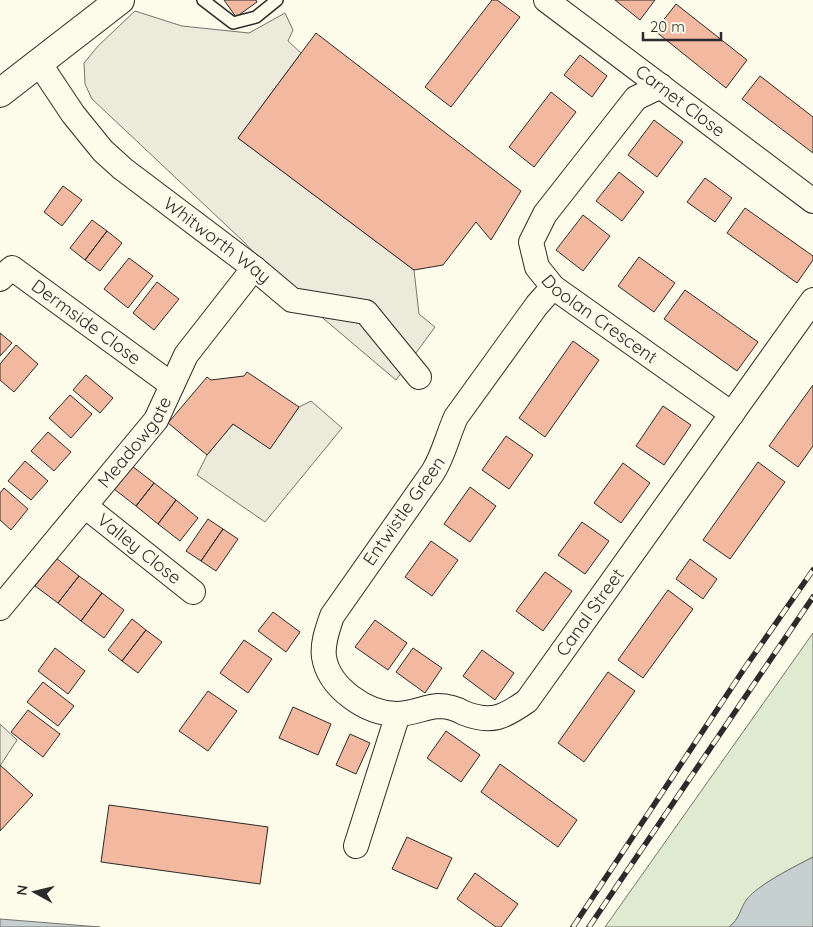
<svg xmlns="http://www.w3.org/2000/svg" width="813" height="927" font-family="Quicksand,sans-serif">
	<rect width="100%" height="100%" fill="#fdfbea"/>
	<path fill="#deebd1" stroke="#74746e" d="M 813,633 L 813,857 C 796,866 759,884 748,899 C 740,908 740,919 729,927 L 605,927 Z"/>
	<path fill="#eceadb" stroke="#74746e" d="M 135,11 L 182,26 L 249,33 L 285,13 L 293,30 L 288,41 L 301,53 L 238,138 L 414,270 L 419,314 L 435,327 L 396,380 L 285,286 L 244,242 L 92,99 L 85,84 L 84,63 L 98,46 Z
		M 311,401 L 342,428 L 265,522 L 197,475 L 207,455 L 233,424 L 270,448 L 299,407 Z
		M 0,724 L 17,740 L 0,766 Z"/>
	<path fill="#c7d0d0" stroke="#74746e" d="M 813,857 L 813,927 L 729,927 C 740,919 740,908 747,899 C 759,884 796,866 813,857 Z
		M 0,919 L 100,927 L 0,927 Z"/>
	<path fill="#f2b8a0" stroke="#2b2b2b" d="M 224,0 L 256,0 L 257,2 L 236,17 Z
		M 492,0 L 497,0 L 520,17 L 451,107 L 425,87 Z
		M 615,0 L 655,0 L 640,20 Z
		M 676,4 L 747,60 L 726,88 L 655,31 Z
		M 316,33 L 521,191 L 491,240 L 476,222 L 443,265 L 414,270 L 238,138 Z
		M 580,55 L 607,76 L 592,97 L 564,75 Z
		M 760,76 L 813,117 L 813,153 L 742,99 Z
		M 551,92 L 576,112 L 534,167 L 509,147 Z
		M 654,120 L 683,142 L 657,177 L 628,155 Z
		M 619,172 L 644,192 L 622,221 L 596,201 Z
		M 705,178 L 732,198 L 715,222 L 687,202 Z
		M 63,186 L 82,200 L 62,226 L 44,212 Z
		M 745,208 L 813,256 L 813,260 L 797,283 L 727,233 Z
		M 583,215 L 610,236 L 583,271 L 556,250 Z
		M 92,220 L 107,231 L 85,260 L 70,248 Z
		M 107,231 L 122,243 L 100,271 L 85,260 Z
		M 639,257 L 675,283 L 654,312 L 618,286 Z
		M 129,258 L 153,276 L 128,308 L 104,289 Z
		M 157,282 L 179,299 L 154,330 L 133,313 Z
		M 685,290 L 758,342 L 737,371 L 664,319 Z
		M 0,333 L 12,343 L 0,356 Z
		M 573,341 L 599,360 L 545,437 L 519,418 Z
		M 16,345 L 38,364 L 14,392 L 0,380 L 0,364 Z
		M 247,372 L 299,407 L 270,449 L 233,424 L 207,455 L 168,423 L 207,377 L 211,380 L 244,376 Z
		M 86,375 L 113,398 L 100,413 L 73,390 Z
		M 813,385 L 813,446 L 798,467 L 769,446 Z
		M 70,395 L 92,414 L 71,438 L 49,418 Z
		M 663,406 L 691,425 L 664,465 L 636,446 Z
		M 48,432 L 71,452 L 54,471 L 31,451 Z
		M 506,436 L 533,455 L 509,489 L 482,470 Z
		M 25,461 L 48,481 L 31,500 L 8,481 Z
		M 758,462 L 785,482 L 730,559 L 703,540 Z
		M 623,463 L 650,483 L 621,523 L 594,503 Z
		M 132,466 L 154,483 L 136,506 L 114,489 Z
		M 154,483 L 176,500 L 158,524 L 136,506 Z
		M 470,487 L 496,506 L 470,542 L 444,524 Z
		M 4,488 L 28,509 L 11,530 L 0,520 L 0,493 Z
		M 176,500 L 198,518 L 180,541 L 158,524 Z
		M 208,519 L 223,529 L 201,561 L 186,551 Z
		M 582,522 L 609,541 L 585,574 L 558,555 Z
		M 223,529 L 238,539 L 216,571 L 201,561 Z
		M 431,541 L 458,560 L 432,596 L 405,577 Z
		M 56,558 L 79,576 L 58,603 L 35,586 Z
		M 690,559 L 717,579 L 703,599 L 676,579 Z
		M 545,572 L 572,591 L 543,631 L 516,611 Z
		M 79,576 L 102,593 L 81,621 L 58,603 Z
		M 668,590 L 693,609 L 643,678 L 618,660 Z
		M 102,593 L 124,610 L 104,638 L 81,621 Z
		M 273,612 L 300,632 L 286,652 L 258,631 Z
		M 132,619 L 146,630 L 122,661 L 108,650 Z
		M 375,620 L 407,643 L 388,670 L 355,647 Z
		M 146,630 L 162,642 L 138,673 L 122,661 Z
		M 244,640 L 272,659 L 248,693 L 220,673 Z
		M 55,648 L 85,671 L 68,694 L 38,671 Z
		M 413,648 L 442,668 L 425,693 L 396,672 Z
		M 482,650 L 514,673 L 495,700 L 463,676 Z
		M 608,672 L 635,691 L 584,762 L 558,743 Z
		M 43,682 L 74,706 L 58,726 L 27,702 Z
		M 208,691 L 237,711 L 208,751 L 179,731 Z
		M 293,707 L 331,724 L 318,755 L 279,738 Z
		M 28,710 L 60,734 L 43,757 L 11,732 Z
		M 446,731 L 480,755 L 461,782 L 427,758 Z
		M 350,734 L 370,743 L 356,774 L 336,765 Z
		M 500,764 L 577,820 L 558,847 L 481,792 Z
		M 0,765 L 33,795 L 0,831 Z
		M 109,805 L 268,827 L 260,884 L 101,862 Z
		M 407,837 L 452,858 L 437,889 L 392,869 Z
		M 475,873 L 518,904 L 501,927 L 496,927 L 457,899 Z"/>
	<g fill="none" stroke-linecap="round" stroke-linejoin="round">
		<g stroke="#2b2b2b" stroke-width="14">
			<path id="lane" d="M 203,0 L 233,23 L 256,17 L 277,0"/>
		</g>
		<g stroke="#2b2b2b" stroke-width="26">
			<g id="street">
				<path id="s1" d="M 546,0 L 813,201"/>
				<path id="s2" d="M 39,63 L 73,114 L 103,151 L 123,169 L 254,268 L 292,300 L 366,312 L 419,377"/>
				<path id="s3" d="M 661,86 L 636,98 L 545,214 L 531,242 L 537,267 L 553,287 L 732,414"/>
				<path id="s4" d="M 0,279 L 12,268 L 172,385"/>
				<path id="s5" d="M 553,287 L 537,305 L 456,417 C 447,437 444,454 433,472 L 332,616 C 328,628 322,643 324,657 C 329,688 367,714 397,714 C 411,714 425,707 438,706 C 447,706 457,709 464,713 C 492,724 504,717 527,701 L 813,300"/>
				<path id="s6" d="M 85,506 L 193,592"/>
				<path id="s7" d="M 0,608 L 156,420 L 186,355 L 254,268"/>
				<path d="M 356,846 L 398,714"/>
			</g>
		</g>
		<g stroke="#2b2b2b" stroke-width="30">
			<path id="secondary" d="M 0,93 L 120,0"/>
		</g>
		<use href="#lane" stroke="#fdfbea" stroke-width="11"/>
		<use href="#street" stroke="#fdfbea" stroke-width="24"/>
		<use href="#secondary" stroke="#fdfbea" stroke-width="28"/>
		<g stroke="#2b2b2b" stroke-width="5.5">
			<path id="rail" d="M 573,927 L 744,669 L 813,570
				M 589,927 L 813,597"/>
		</g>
		<use href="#rail" stroke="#fdfbea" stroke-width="4" stroke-dasharray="11" stroke-linecap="butt"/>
	</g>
	<g text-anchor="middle" stroke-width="4" stroke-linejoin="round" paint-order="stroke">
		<g font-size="18" fill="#2b2b2b" stroke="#fdfbea">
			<text dy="6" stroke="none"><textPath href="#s1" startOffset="168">Carnet Close</textPath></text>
			<text dy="6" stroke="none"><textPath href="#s2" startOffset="254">Whitworth Way</textPath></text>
			<text dy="6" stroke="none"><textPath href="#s3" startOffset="314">Doolan Crescent</textPath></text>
			<text dy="6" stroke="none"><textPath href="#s4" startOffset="108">Dermside Close</textPath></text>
			<text dy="6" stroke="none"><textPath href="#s7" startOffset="214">Meadowgate</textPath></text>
			<text transform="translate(404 511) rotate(-55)" y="6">Entwistle Green</text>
			<text dy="6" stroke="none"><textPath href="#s6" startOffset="69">Valley Close</textPath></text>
			<text dy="6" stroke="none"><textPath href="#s5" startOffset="785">Canal Street</textPath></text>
		</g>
	</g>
	<g transform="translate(35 892) rotate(278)" stroke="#fdfbea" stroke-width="4" paint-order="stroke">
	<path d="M0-4L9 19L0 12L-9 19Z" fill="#2b2b2b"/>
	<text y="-8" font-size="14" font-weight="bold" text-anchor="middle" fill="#2b2b2b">N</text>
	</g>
	<path d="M643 32v8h78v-8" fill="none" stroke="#2b2b2b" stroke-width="2.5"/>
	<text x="650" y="32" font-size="15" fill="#2b2b2b" stroke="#fdfbea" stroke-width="4" paint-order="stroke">20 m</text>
</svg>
